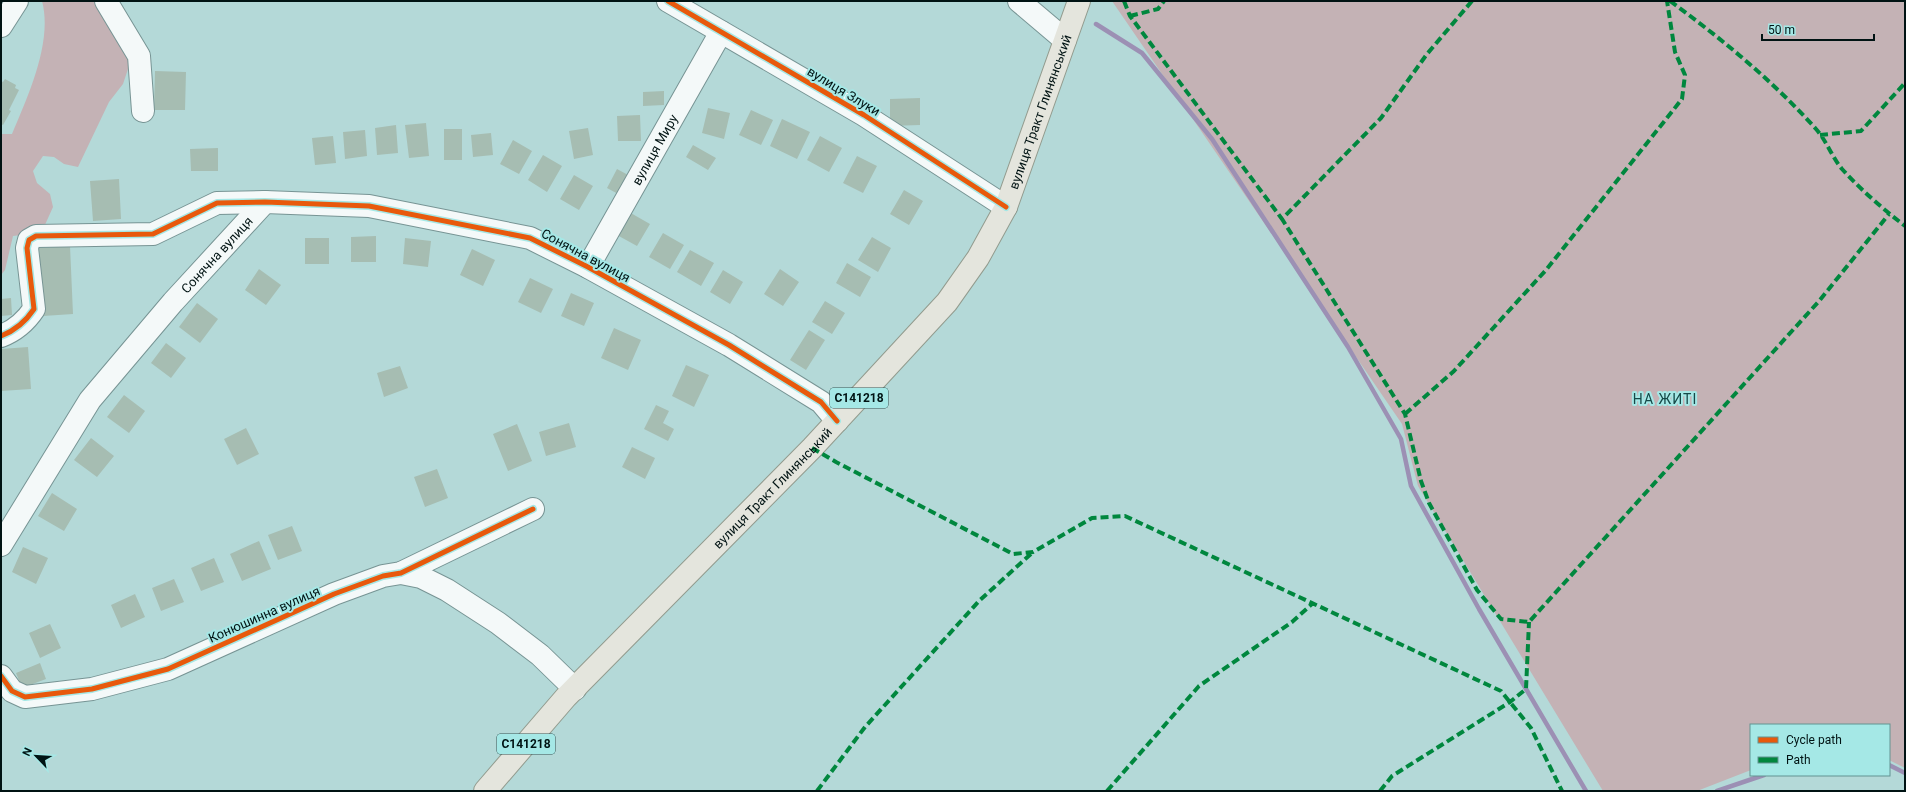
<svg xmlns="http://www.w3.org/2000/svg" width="1906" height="792" font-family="Roboto,sans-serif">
	<rect width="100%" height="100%" fill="#b4d9d8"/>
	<path fill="#c4b2b5" d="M 42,1 L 101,1 L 132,57 L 123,84 L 109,102 L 78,167 L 64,164 L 54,157 L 43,156 L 33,171 L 37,183 L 50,194 L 53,207 L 44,227 L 29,234 L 13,236 L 5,270 L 1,275 L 1,134 L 12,134 C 28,96 53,42 42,1 Z
		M 1112,1 L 1905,1 L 1905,768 L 1889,760 L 1889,725 L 1751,725 L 1751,770 L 1697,791 L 1603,791 L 1418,486 L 1402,424 Z"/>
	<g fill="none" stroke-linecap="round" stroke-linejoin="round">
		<path stroke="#9c90b4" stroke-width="4.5" d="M 1096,24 L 1142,53 L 1212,139 L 1348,347 L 1401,439 L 1411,486 L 1479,609 L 1586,791
			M 1889,765 L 1905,773
			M 1717,791 L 1764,775"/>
	</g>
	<path fill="#a6bdb2" d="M 155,71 L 186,72 L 185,110 L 154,110 Z
		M 5,79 L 16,85 L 15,88 L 19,90 L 9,110 L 11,111 L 3,125 L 1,124 L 1,81 L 3,82 Z
		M 664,91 L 664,105 L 643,106 L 643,92 Z
		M 920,98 L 920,125 L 890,126 L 890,99 Z
		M 708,108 L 730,113 L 724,139 L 702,133 Z
		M 751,110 L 773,120 L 761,145 L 739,135 Z
		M 640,115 L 641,141 L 618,141 L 617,116 Z
		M 782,119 L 810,132 L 797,159 L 770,146 Z
		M 426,123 L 429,156 L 409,158 L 405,125 Z
		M 396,125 L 398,153 L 377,155 L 375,128 Z
		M 588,128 L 593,155 L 574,159 L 569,131 Z
		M 444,129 L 462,129 L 462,160 L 444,160 Z
		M 365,130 L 367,156 L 345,159 L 343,132 Z
		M 491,133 L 493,155 L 473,157 L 471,135 Z
		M 333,136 L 336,163 L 315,165 L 312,138 Z
		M 820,136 L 842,148 L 829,172 L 807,160 Z
		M 513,140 L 532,151 L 519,174 L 500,164 Z
		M 693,145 L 716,158 L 708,170 L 686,157 Z
		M 218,148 L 218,171 L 191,171 L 190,149 Z
		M 543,155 L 562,166 L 547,192 L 528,180 Z
		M 857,156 L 877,166 L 863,193 L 843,183 Z
		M 617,169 L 630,176 L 620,195 L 607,188 Z
		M 574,175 L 593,186 L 579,210 L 560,199 Z
		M 119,179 L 121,219 L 93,221 L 90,181 Z
		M 904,190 L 923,201 L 909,225 L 890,214 Z
		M 629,212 L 650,224 L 637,246 L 617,235 Z
		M 663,233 L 684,245 L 670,269 L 649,257 Z
		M 376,236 L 376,262 L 351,262 L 351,237 Z
		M 872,237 L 891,248 L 878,272 L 858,260 Z
		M 305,238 L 329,238 L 329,264 L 305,264 Z
		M 405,238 L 431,241 L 428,267 L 403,264 Z
		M 70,246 L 73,314 L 43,316 L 39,248 Z
		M 472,249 L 495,260 L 483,286 L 460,275 Z
		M 690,250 L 714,263 L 701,286 L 677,272 Z
		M 847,263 L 871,277 L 860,297 L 836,283 Z
		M 259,269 L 281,285 L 266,305 L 245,290 Z
		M 780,269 L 799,282 L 783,306 L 764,294 Z
		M 723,270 L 743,282 L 730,304 L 710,292 Z
		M 530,278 L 553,289 L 541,313 L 518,302 Z
		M 571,293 L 594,303 L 584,326 L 561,316 Z
		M 11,298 L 12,315 L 1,316 L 1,299 Z
		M 825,301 L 845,313 L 832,334 L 812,322 Z
		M 197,303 L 218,319 L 200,343 L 179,327 Z
		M 614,328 L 641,340 L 628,370 L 601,358 Z
		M 809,330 L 825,340 L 806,370 L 790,360 Z
		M 166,343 L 186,358 L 171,378 L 151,363 Z
		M 28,347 L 31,389 L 1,391 L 1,349 Z
		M 686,365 L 709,375 L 694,407 L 672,396 Z
		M 400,366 L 408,388 L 384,397 L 377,373 Z
		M 124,395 L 145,411 L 129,433 L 107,417 Z
		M 656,405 L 669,411 L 663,423 L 674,429 L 668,441 L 644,429 Z
		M 569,423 L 576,447 L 546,456 L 539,432 Z
		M 517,424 L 532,461 L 508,471 L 493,434 Z
		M 246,428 L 259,454 L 237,465 L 224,439 Z
		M 91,438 L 114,456 L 97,477 L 74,460 Z
		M 632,447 L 655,458 L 645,479 L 622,467 Z
		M 437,469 L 448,498 L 425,507 L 414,477 Z
		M 52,493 L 77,509 L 64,531 L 38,516 Z
		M 292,526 L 302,551 L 278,560 L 268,535 Z
		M 259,541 L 271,569 L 242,581 L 230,554 Z
		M 23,547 L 48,558 L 36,584 L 12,572 Z
		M 214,558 L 224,582 L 201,591 L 191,568 Z
		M 174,579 L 184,602 L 161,611 L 152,588 Z
		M 135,594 L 145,617 L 121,628 L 111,605 Z
		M 50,624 L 61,648 L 40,658 L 29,633 Z
		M 40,663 L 46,679 L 22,688 L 16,673 Z"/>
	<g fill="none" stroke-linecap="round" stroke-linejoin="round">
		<g stroke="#779494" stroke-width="24">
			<g id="minor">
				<path d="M 106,1 L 139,56 L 143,111"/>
				<path d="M 668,1 L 864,115 L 1006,207"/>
				<path d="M 1019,1 L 1065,40"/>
				<path d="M 1,26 L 17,1"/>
				<path id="s1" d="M 588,267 L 721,32"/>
				<path d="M 1,336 C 14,331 26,321 34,309 L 27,248 L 29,240 L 36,236 L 153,234 L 217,203 L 265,202 L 369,206 L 530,238 L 588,267 L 729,345 L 821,402 L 837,421"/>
				<path id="s2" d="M 1,545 L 90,400 L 173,302 L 265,202"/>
				<path d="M 401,573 L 421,577 L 447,590 L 498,623 L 540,655 L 575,689"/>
				<path d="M 1,676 L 12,691 L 25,697 L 92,689 L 168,669 L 334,594 L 383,576 L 401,573 L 533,509"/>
			</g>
		</g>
		<g stroke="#929b8e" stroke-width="24">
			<g id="major">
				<path id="s3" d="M 485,791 L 566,697 L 812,448 L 947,302 L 978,258 L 1006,207 L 1079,1"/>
			</g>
		</g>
		<use href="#minor" stroke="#f4f9f9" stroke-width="22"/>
		<use href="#major" stroke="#e4e5dd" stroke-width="22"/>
		<path stroke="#00873e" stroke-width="4" stroke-dasharray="8 4" stroke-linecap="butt" d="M 1124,1 L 1130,16 L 1282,219
			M 1472,1 L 1427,54 L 1381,118 L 1282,219 L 1405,414 L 1421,481 L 1429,503 L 1477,590 L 1501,619 L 1529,622 L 1820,300 L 1889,214
			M 1670,1 C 1722,39 1773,81 1816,129 C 1826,140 1832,157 1842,169 C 1861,190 1883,209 1905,226
			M 1130,16 L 1158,9 L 1164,1
			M 1820,135 L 1861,131 L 1905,83
			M 1405,414 L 1454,371 L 1546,270 L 1682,99 L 1685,75 L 1675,52 L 1667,1
			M 812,448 L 836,462 L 1013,554 L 1033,552 L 1092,518 L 1125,516 L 1501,691 L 1531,728 L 1562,791
			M 817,791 L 865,727 L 979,601 L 1033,552
			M 1107,791 L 1199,686 L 1292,622 L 1313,603
			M 1380,791 L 1392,776 L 1510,702 L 1526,689 L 1529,622"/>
		<g stroke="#a5e8e6" stroke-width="8">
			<path id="cycleway" d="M 668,1 L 864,115 L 1006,207
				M 1,336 C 14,331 26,321 34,309 L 27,248 L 29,240 L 36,236 L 153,234 L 217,203 L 265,202 L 369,206 L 530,238 L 588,267 L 729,345 L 821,402 L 837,421
				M 1,676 L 12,691 L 25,697 L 92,689 L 168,669 L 334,594 L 383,576 L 401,573 L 533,509"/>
		</g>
		<use href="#cycleway" stroke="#e8590c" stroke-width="5"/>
	</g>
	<g text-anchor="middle" stroke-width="4" stroke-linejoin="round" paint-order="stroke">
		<g fill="#a5e8e6" stroke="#325352" stroke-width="1">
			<rect x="830" y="388" width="58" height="20" rx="3"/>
			<rect x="497" y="734" width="58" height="20" rx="3"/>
		</g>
		<g font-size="12" font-weight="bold" fill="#001313">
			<text x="859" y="402">С141218</text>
			<text x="526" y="748">С141218</text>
		</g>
		<g font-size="13" fill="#001313" stroke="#a5e8e6">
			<text transform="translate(844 91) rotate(31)" y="5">вулиця Злуки</text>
			<text dy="5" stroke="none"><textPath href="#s3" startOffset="886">вулиця Тракт Глинянський</textPath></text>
			<text dy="5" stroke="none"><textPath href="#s1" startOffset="135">вулиця Миру</textPath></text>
			<text dy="5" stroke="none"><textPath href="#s2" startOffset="363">Сонячна вулиця</textPath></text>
			<text transform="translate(586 255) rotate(28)" y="5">Сонячна вулиця</text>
			<text dy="5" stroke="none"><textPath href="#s3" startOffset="418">вулиця Тракт Глинянський</textPath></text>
			<text transform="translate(264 614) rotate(-24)" y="5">Конюшинна вулиця</text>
		</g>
		<g font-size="14" letter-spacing="1" fill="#154948" stroke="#a5e8e6">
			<text x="1665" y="404">НА ЖИТІ</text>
		</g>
	</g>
	<rect width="1906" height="792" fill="none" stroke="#001313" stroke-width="4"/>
	<rect x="1750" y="724" width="140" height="52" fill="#a5e8e6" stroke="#639392"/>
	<rect x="1758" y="737" width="20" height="6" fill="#e8590c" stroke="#639392"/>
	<text x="1786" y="744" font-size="12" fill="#001313">Cycle path</text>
	<rect x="1758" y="757" width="20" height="6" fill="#00873e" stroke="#639392"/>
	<text x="1786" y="764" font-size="12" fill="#001313">Path</text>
	<g transform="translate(36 756) rotate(295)" stroke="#a5e8e6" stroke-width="3" paint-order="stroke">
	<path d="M0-3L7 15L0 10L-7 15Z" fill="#001313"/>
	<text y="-6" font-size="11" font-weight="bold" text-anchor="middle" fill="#001313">N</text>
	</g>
	<path d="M1762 34v6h112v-6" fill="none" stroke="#001313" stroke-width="2"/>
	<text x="1768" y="34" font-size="12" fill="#001313" stroke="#a5e8e6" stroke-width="3" paint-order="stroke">50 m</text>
</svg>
